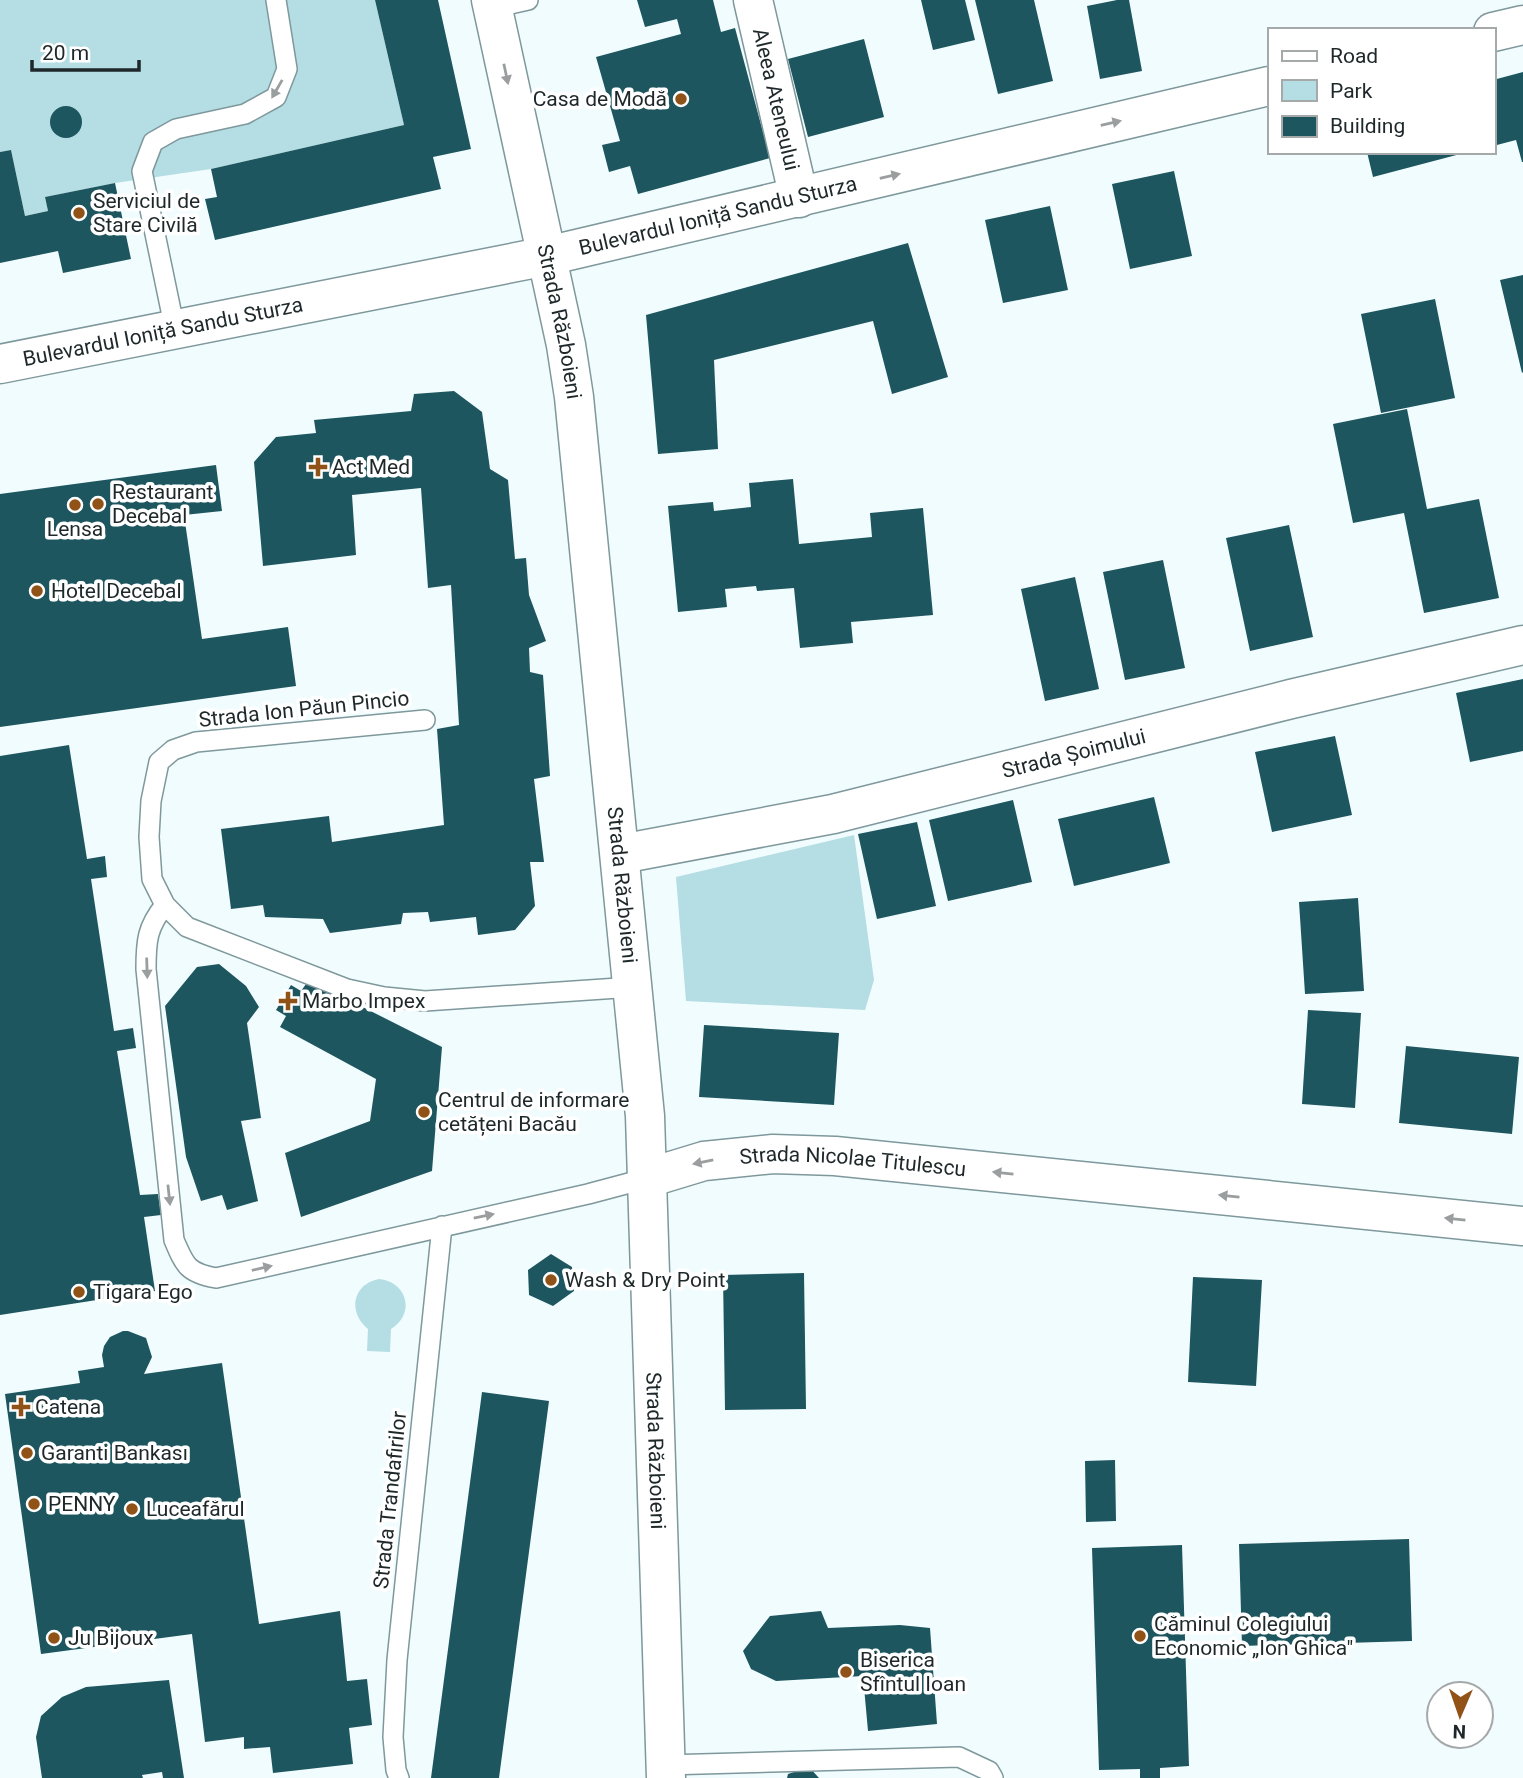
<svg xmlns="http://www.w3.org/2000/svg" width="1523" height="1778" font-family="Roboto,sans-serif">
	<rect width="100%" height="100%" fill="#f1fcfe"/>
	<path fill="#b5dde4" d="M 0,0 L 375,0 L 404,125 L 211,169 L 115,183 L 45,197 L 48,211 L 25,216 L 11,150 L 0,152 Z
		M 854,835 L 874,980 L 865,1010 L 686,1001 L 676,877 Z
		M 379,1279 C 407,1282 416,1313 391,1329 L 390,1352 L 367,1351 L 368,1329 C 347,1312 353,1284 379,1279 Z"/>
	<path fill="#1d565f" d="M 375,0 L 438,0 L 471,149 L 433,157 L 441,189 L 215,240 L 205,199 L 217,197 L 211,169 L 404,125 Z
		M 637,0 L 713,0 L 721,32 L 735,28 L 770,158 L 638,194 L 630,166 L 609,172 L 602,145 L 620,141 L 596,57 L 681,34 L 677,19 L 645,27 Z
		M 921,0 L 965,0 L 975,40 L 933,50 Z
		M 975,0 L 1034,0 L 1053,81 L 998,94 Z
		M 1117,0 L 1129,0 L 1142,71 L 1100,79 L 1087,6 Z
		M 864,39 L 884,117 L 808,137 L 788,59 Z
		M 1523,72 L 1523,162 L 1522,162 L 1516,140 L 1493,146 L 1493,80 Z
		M50 122a16 16 0 1 1 32 0a16 16 0 1 1-32 0Z
		M 11,150 L 25,216 L 48,211 L 45,197 L 115,183 L 131,259 L 63,273 L 58,251 L 0,263 L 0,152 Z
		M 1367,152 L 1464,152 L 1464,153 L 1373,177 Z
		M 1174,171 L 1192,256 L 1130,269 L 1112,184 Z
		M 1050,206 L 1068,290 L 1003,303 L 985,220 Z
		M 908,243 L 948,377 L 892,394 L 873,321 L 714,360 L 718,449 L 658,454 L 646,315 Z
		M 1523,275 L 1523,372 L 1522,373 L 1500,280 Z
		M 1435,299 L 1455,398 L 1381,413 L 1361,314 Z
		M 454,391 L 482,412 L 490,469 L 508,480 L 515,559 L 526,558 L 529,595 L 546,641 L 529,648 L 530,672 L 543,675 L 550,776 L 534,779 L 544,862 L 530,862 L 535,906 L 515,930 L 478,935 L 476,917 L 430,922 L 428,912 L 403,913 L 401,924 L 330,933 L 323,919 L 265,917 L 263,905 L 231,909 L 221,829 L 329,816 L 332,842 L 444,825 L 437,729 L 459,725 L 451,585 L 428,588 L 421,488 L 352,495 L 356,555 L 263,566 L 254,462 L 276,437 L 316,433 L 314,420 L 411,411 L 414,394 Z
		M 1407,409 L 1427,509 L 1479,499 L 1499,598 L 1424,613 L 1404,513 L 1353,523 L 1333,424 Z
		M 216,465 L 222,511 L 184,515 L 202,639 L 288,627 L 296,686 L 0,727 L 0,494 Z
		M 793,479 L 799,544 L 872,537 L 870,513 L 923,508 L 933,615 L 851,622 L 853,643 L 800,648 L 794,588 L 757,591 L 756,586 L 725,589 L 727,607 L 678,612 L 668,506 L 713,502 L 714,511 L 751,507 L 749,483 Z
		M 1289,525 L 1313,637 L 1250,651 L 1226,538 Z
		M 1163,560 L 1185,668 L 1125,680 L 1103,572 Z
		M 1075,577 L 1099,689 L 1045,701 L 1021,589 Z
		M 1523,679 L 1523,751 L 1470,762 L 1456,693 Z
		M 1335,736 L 1352,815 L 1272,832 L 1255,752 Z
		M 69,745 L 87,859 L 105,856 L 107,877 L 91,879 L 114,1031 L 133,1028 L 136,1048 L 117,1051 L 140,1195 L 158,1194 L 161,1215 L 144,1217 L 155,1291 L 0,1315 L 0,756 Z
		M 1154,797 L 1170,863 L 1074,886 L 1058,819 Z
		M 1013,800 L 1032,882 L 948,901 L 929,820 Z
		M 917,822 L 936,906 L 877,919 L 858,834 Z
		M 1358,898 L 1364,991 L 1305,994 L 1299,902 Z
		M 219,964 L 246,986 L 259,1007 L 247,1023 L 261,1118 L 241,1121 L 258,1201 L 227,1210 L 222,1195 L 201,1201 L 186,1157 L 165,1006 L 197,967 Z
		M 309,980 L 442,1047 L 432,1171 L 301,1217 L 285,1153 L 370,1121 L 376,1079 L 280,1027 L 286,1016 L 276,1010 L 291,985 L 301,991 Z
		M 1308,1010 L 1361,1013 L 1355,1108 L 1302,1104 Z
		M 704,1025 L 839,1033 L 834,1105 L 699,1097 Z
		M 1406,1046 L 1519,1057 L 1512,1134 L 1399,1123 Z
		M 551,1254 L 572,1267 L 574,1291 L 553,1306 L 529,1295 L 528,1270 Z
		M 804,1273 L 806,1409 L 725,1410 L 723,1275 Z
		M 1193,1277 L 1262,1280 L 1256,1386 L 1188,1382 Z
		M 123,1331 L 128,1331 L 146,1338 L 152,1357 L 144,1374 L 222,1363 L 259,1624 L 340,1611 L 347,1681 L 367,1679 L 372,1725 L 349,1728 L 353,1764 L 273,1773 L 270,1747 L 244,1749 L 244,1737 L 205,1742 L 192,1634 L 41,1654 L 5,1394 L 80,1383 L 78,1371 L 104,1367 L 102,1355 L 104,1346 L 110,1337 Z
		M 482,1392 L 549,1401 L 499,1778 L 431,1778 Z
		M 1115,1460 L 1116,1521 L 1086,1522 L 1085,1461 Z
		M 1409,1539 L 1412,1641 L 1242,1646 L 1239,1544 Z
		M 1182,1545 L 1189,1766 L 1160,1768 L 1160,1778 L 1140,1778 L 1140,1769 L 1099,1770 L 1092,1548 Z
		M 821,1611 L 828,1628 L 900,1625 L 930,1628 L 937,1724 L 868,1731 L 863,1676 L 776,1681 L 751,1669 L 743,1651 L 770,1616 Z
		M 169,1680 L 184,1778 L 163,1778 L 162,1772 L 142,1775 L 143,1778 L 42,1778 L 36,1737 L 41,1716 L 62,1697 L 86,1687 Z
		M 809,1767 L 819,1778 L 787,1778 L 788,1774 Z"/>
	<g fill="none" stroke-linecap="round" stroke-linejoin="round">
		<g stroke="#7e989c" stroke-width="22">
			<path id="service" d="M 492,8 L 528,0
				M 175,330 L 142,171 L 153,142 L 176,129 L 245,114 L 276,97 L 287,69 L 276,0
				M 425,720 L 196,742 L 173,750 L 159,762 L 151,801 L 149,837 L 152,879 L 165,905 L 187,927 L 347,989 L 384,997 L 425,1001 L 633,987
				M 165,905 C 147,927 146,941 146,969 L 174,1240 C 185,1266 188,1273 216,1278 L 588,1194 L 648,1178
				M 665,1765 L 959,1757 L 989,1771 L 993,1778
				M 399,1778 L 396,1770 L 393,1737 L 397,1660 L 442,1226"/>
		</g>
		<g stroke="#7e989c" stroke-width="41">
			<g id="minor">
				<path id="s1" d="M 753,0 L 799,198"/>
				<path id="s2" d="M 621,854 L 833,814 L 1291,699 L 1523,645"/>
				<path id="s3" d="M 648,1178 L 704,1161 L 773,1154 L 835,1156 L 1523,1226"/>
			</g>
		</g>
		<g stroke="#7e989c" stroke-width="41">
			<g id="tertiary">
				<path id="s4" d="M 491,0 L 566,345 L 574,397 L 645,1116 L 666,1778"/>
				<path d="M 1493,32 L 1523,25"/>
				<path id="s5" d="M 0,364 L 547,256 L 1269,86"/>
			</g>
		</g>
		<use href="#service" stroke="#fff" stroke-width="19"/>
		<use href="#minor" stroke="#fff" stroke-width="38"/>
		<use href="#tertiary" stroke="#fff" stroke-width="38"/>
	</g>
	<defs><path id="oneway-solid" d="M-6-.8H1V-3.2L6.5 0L1 3.2V.8H-6Z" transform="scale(1.75)"/></defs>
	<g fill="#9a9e9f">
		<use href="#oneway-solid" transform="translate(506 74) rotate(78)"/>
		<use href="#oneway-solid" transform="translate(277 89) rotate(120)"/>
		<use href="#oneway-solid" transform="translate(1111 123) rotate(-13)"/>
		<use href="#oneway-solid" transform="translate(890 176) rotate(-13)"/>
		<use href="#oneway-solid" transform="translate(147 968) rotate(88)"/>
		<use href="#oneway-solid" transform="translate(703 1162) rotate(168)"/>
		<use href="#oneway-solid" transform="translate(1003 1173) rotate(-174)"/>
		<use href="#oneway-solid" transform="translate(169 1195) rotate(84)"/>
		<use href="#oneway-solid" transform="translate(1229 1196) rotate(-174)"/>
		<use href="#oneway-solid" transform="translate(484 1216) rotate(-12)"/>
		<use href="#oneway-solid" transform="translate(1455 1219) rotate(-174)"/>
		<use href="#oneway-solid" transform="translate(262 1268) rotate(-13)"/>
	</g>
	<g fill="#905216" stroke="#fff" stroke-width="2.5">
		<circle cx="681" cy="99" r="7"/>
		<circle cx="79" cy="213" r="7"/>
		<path d="M314.5 456.5h7v7h7v7h-7v7h-7v-7h-7v-7h7z"/>
		<circle cx="98" cy="504" r="7"/>
		<circle cx="75" cy="505" r="7"/>
		<circle cx="37" cy="591" r="7"/>
		<path d="M284.5 990.5h7v7h7v7h-7v7h-7v-7h-7v-7h7z"/>
		<circle cx="424" cy="1112" r="7"/>
		<circle cx="551" cy="1280" r="7"/>
		<circle cx="79" cy="1292" r="7"/>
		<path d="M17.5 1396.5h7v7h7v7h-7v7h-7v-7h-7v-7h7z"/>
		<circle cx="27" cy="1453" r="7"/>
		<circle cx="34" cy="1504" r="7"/>
		<circle cx="132" cy="1509" r="7"/>
		<circle cx="1140" cy="1636" r="7"/>
		<circle cx="54" cy="1638" r="7"/>
		<circle cx="846" cy="1672" r="7"/>
	</g>
	<g text-anchor="middle" stroke-width="7" stroke-linejoin="round" paint-order="stroke">
		<g font-size="21" fill="#1e282a" stroke="#fff" text-anchor="start">
			<text x="667" y="106" text-anchor="end">Casa de Modă</text>
			<text x="93" y="208">Serviciul de<tspan x="93" dy="24">Stare Civilă</tspan></text>
			<text x="332" y="474">Act Med</text>
			<text x="112" y="499">Restaurant<tspan x="112" dy="24">Decebal</tspan></text>
			<text x="75" y="536" text-anchor="middle">Lensa</text>
			<text x="51" y="598">Hotel Decebal</text>
			<text x="302" y="1008">Marbo Impex</text>
			<text x="438" y="1107">Centrul de informare<tspan x="438" dy="24">cetățeni Bacău</tspan></text>
			<text x="565" y="1287">Wash &amp; Dry Point</text>
			<text x="93" y="1299">Tigara Ego</text>
			<text x="35" y="1414">Catena</text>
			<text x="41" y="1460">Garanti Bankası</text>
			<text x="48" y="1511">PENNY</text>
			<text x="146" y="1516">Luceafărul</text>
			<text x="1154" y="1631">Căminul Colegiului<tspan x="1154" dy="24">Economic „Ion Ghica"</tspan></text>
			<text x="68" y="1645">Ju Bijoux</text>
			<text x="860" y="1667">Biserica<tspan x="860" dy="24">Sfîntul Ioan</tspan></text>
		</g>
		<g font-size="21" fill="#1e282a" stroke="#fff">
			<text dy="7" stroke="none"><textPath href="#s1" startOffset="102">Aleea Ateneului</textPath></text>
			<text dy="7" stroke="none"><textPath href="#s5" startOffset="733">Bulevardul Ioniță Sandu Sturza</textPath></text>
			<text dy="7" stroke="none"><textPath href="#s4" startOffset="329">Strada Războieni</textPath></text>
			<text dy="7" stroke="none"><textPath href="#s5" startOffset="166">Bulevardul Ioniță Sandu Sturza</textPath></text>
			<text transform="translate(304 709) rotate(-6)" y="7">Strada Ion Păun Pincio</text>
			<text dy="7" stroke="none"><textPath href="#s2" startOffset="464">Strada Șoimului</textPath></text>
			<text dy="7" stroke="none"><textPath href="#s4" startOffset="896">Strada Războieni</textPath></text>
			<text dy="7" stroke="none"><textPath href="#s3" startOffset="208">Strada Nicolae Titulescu</textPath></text>
			<text dy="7" stroke="none"><textPath href="#s4" startOffset="1463">Strada Războieni</textPath></text>
			<text transform="translate(390 1500) rotate(-84)" y="7">Strada Trandafirilor</text>
		</g>
	</g>
	<rect x="1268" y="28" width="228" height="126" fill="#ffffff" stroke="#a5a9aa" stroke-width="2"/>
	<rect x="1282" y="51" width="35" height="10" fill="#ffffff" stroke="#a5a9aa" stroke-width="2"/>
	<text x="1330" y="63" font-size="21" fill="#1e282a">Road</text>
	<rect x="1282" y="80" width="35" height="21" fill="#b5dde4" stroke="#a5a9aa" stroke-width="2"/>
	<text x="1330" y="98" font-size="21" fill="#1e282a">Park</text>
	<rect x="1282" y="116" width="35" height="21" fill="#1d565f" stroke="#a5a9aa" stroke-width="2"/>
	<text x="1330" y="133" font-size="21" fill="#1e282a">Building</text>
	<g transform="translate(1460 1715) rotate(182)"><circle r="33" fill="#ffffff" stroke="#a5a9aa" stroke-width="2"/>
	<path d="M0-5L12 26L0 18L-12 26Z" fill="#905216"/>
	<text y="-10" font-size="19" font-weight="bold" text-anchor="middle" fill="#1e282a">N</text>
	</g>
	<path d="M32 60v10h107v-10" fill="none" stroke="#1e282a" stroke-width="3.5"/>
	<text x="42" y="60" font-size="21" fill="#1e282a" stroke="#ffffff" stroke-width="5" paint-order="stroke">20 m</text>
</svg>
